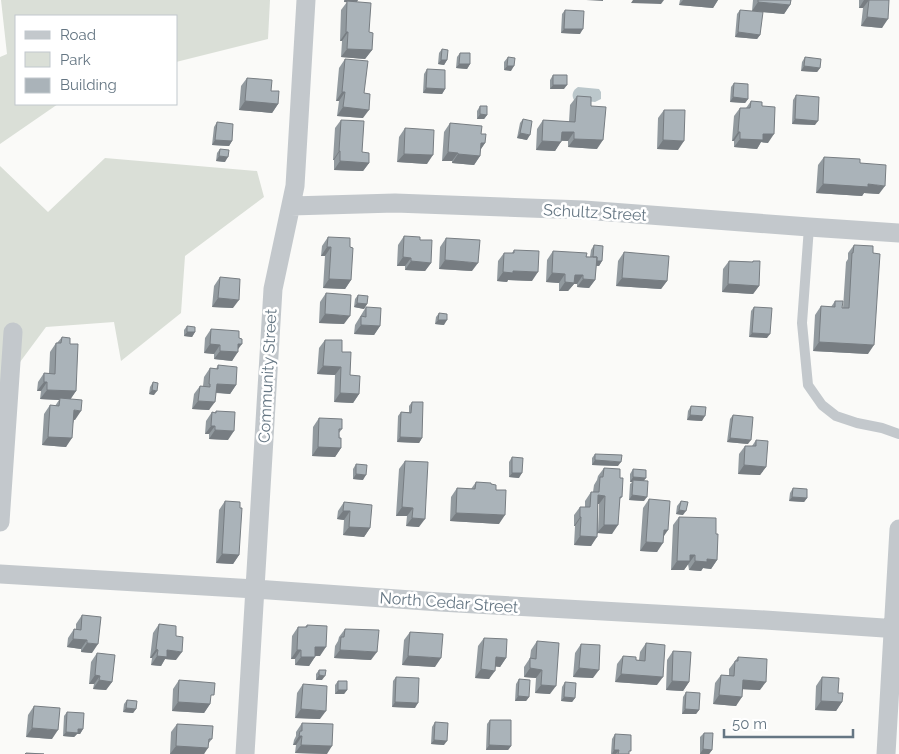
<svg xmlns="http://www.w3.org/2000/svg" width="899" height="754" font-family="Raleway,sans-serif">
	<rect width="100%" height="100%" fill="#fafaf8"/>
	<path fill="#dadfd7" d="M 1,0 L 270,0 L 268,39 L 176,62 L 176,16 L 16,16 L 16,104 L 58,104 L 0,144 L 0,57 L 7,54 Z
		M 105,158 L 257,171 L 264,197 L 185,256 L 181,313 L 121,361 L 114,322 L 46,327 L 0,389 L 0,166 L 48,212 Z"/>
	<path fill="#bbc7cb" d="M 578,87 L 599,89 L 601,92 L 601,99 L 595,102 L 574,100 C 571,95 573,90 578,87 Z"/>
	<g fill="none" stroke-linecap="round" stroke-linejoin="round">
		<path stroke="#c3c8cc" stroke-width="10" d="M 809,227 L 802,323 L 808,385 L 822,405 L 836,416 L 857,423 L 882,428 L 899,434"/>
		<path stroke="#c3c8cc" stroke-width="19" d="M 291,206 L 395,203 L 584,210 L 809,227 L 899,233
			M 0,522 L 13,332
			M 0,574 L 255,589 L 440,602 L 765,620 L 899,629
			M 245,754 L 273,289 L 295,186 L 306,0
			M 886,754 L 899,529"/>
	</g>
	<path fill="#929a9f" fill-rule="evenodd" d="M 344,0 L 358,0 L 356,2 L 369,32 L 372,50 L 365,59 L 341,57 L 342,41 L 340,41 L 341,10 L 347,2 L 344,2 Z
		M 680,0 L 718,0 L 713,8 L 679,5 Z
		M 753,0 L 791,0 L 790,5 L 784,14 L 752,11 Z
		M 859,0 L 889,0 L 882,28 L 861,26 L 863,8 L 859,8 Z
		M 565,10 L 580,34 L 561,33 L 562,14 Z
		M 740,10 L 760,35 L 757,39 L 735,37 L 737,14 Z
		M 442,49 L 447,60 L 444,65 L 438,64 L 439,53 Z
		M 460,53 L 470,64 L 467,69 L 456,68 L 457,57 Z
		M 508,57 L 511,71 L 504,70 L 504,62 Z
		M 805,57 L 820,68 L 817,72 L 801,71 L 802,62 Z
		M 345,59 L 364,93 L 363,118 L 337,116 L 339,101 L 336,101 L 339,68 Z
		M 427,69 L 445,89 L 442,94 L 423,93 L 424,74 Z
		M 553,75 L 564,89 L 550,89 L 550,80 Z
		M 247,78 L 271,91 L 278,104 L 272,113 L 239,110 L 241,86 Z
		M 734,83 L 748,99 L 745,103 L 730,102 L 731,87 Z
		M 796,95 L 815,125 L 792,124 L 793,100 Z
		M 577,96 L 591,106 L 597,149 L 568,147 L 568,141 L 561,141 L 555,151 L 536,150 L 537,129 L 543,120 L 569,122 L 570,105 Z
		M 751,101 L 762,106 L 768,143 L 761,142 L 757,149 L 734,147 L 734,141 L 732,141 L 734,116 L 740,108 L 746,108 Z
		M 480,106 L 487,115 L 484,119 L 477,119 L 477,111 Z
		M 664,110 L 678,150 L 657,149 L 658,118 Z
		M 523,119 L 527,140 L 517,138 L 520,123 Z
		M 341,120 L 369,163 L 363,171 L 334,170 L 334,160 L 333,160 L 335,128 Z
		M 217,122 L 232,141 L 229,146 L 212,145 L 214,127 Z
		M 450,123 L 481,134 L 485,143 L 480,150 L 480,156 L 474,165 L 452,163 L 452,161 L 442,161 L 444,132 Z
		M 405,128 L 427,164 L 397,162 L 399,137 Z
		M 220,149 L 225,162 L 216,161 L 217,153 Z
		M 824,157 L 860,163 L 879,194 L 864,193 L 862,196 L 816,193 L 818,165 Z
		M 404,236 L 420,240 L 431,263 L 425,271 L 405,270 L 405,266 L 397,266 L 398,245 Z
		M 328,237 L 351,280 L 345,289 L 323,288 L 325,256 L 321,256 L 322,246 Z
		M 446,238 L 472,271 L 439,269 L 440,247 Z
		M 594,245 L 602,261 L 599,266 L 596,266 L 595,280 L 589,288 L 577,287 L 577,284 L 574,284 L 568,291 L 559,291 L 559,283 L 546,282 L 547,260 L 553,251 L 590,257 L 591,250 Z
		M 854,245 L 868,354 L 813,351 L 815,315 L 821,306 L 831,307 L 835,301 L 843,308 L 846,262 L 848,259 L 848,253 Z
		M 514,250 L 532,281 L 508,280 L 507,282 L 497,281 L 498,261 L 504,253 L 512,253 Z
		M 624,252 L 667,281 L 661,289 L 616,286 L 618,261 Z
		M 729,261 L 752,262 L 753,261 L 759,286 L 753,294 L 722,292 L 723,269 Z
		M 220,277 L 233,308 L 212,307 L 214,286 Z
		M 326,293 L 344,324 L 319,323 L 320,302 Z
		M 358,295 L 367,304 L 364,309 L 354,307 L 355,299 Z
		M 366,307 L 380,326 L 374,335 L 354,334 L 355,325 Z
		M 754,307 L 767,338 L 749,337 L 751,311 Z
		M 439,313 L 444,325 L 435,324 L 436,317 Z
		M 187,326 L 195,332 L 192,337 L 184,336 L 184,330 Z
		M 211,329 L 238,349 L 232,361 L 214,359 L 214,354 L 204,353 L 205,338 Z
		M 62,337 L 70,344 L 76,391 L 70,399 L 75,420 L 74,420 L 66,447 L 42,445 L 44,414 L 50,405 L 55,406 L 59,400 L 40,399 L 41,391 L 37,391 L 38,382 L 44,373 L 49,373 L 50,352 L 56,343 L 57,343 Z
		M 325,340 L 342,352 L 350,375 L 359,394 L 353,403 L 334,402 L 335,375 L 317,374 L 319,348 Z
		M 218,365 L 236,385 L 230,394 L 216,393 L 209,410 L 192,409 L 194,394 L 200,386 L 203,386 L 204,377 L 210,368 L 216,369 Z
		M 153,382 L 154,395 L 149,394 L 150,387 Z
		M 412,402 L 422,438 L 419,443 L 397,442 L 398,416 L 401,412 L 409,412 L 409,406 Z
		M 691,406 L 702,421 L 687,420 L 688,411 Z
		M 216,411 L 228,440 L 209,439 L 209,434 L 205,434 L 206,421 L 212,412 L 215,413 Z
		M 733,415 L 748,444 L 727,442 L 730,419 Z
		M 319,418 L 342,429 L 339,433 L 341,448 L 335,457 L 312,456 L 313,427 Z
		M 756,440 L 766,467 L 760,475 L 738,474 L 739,454 L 745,446 L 752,446 Z
		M 595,454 L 618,466 L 592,465 L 592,458 Z
		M 512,457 L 519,478 L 509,477 L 509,462 Z
		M 405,461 L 419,527 L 406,526 L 407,516 L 396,516 L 399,469 Z
		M 356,464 L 363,480 L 353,479 L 353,469 Z
		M 604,468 L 620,478 L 622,497 L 620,499 L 612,534 L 598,533 L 591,546 L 574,545 L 575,526 L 574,526 L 574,515 L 580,507 L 585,507 L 585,501 L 591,492 L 593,492 L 594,485 L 597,480 L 598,476 ZM 598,504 L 599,504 L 598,531 Z
		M 633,469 L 644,481 L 644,501 L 629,500 L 630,484 L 632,482 L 630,482 L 630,474 Z
		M 476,482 L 491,484 L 499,524 L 450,521 L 451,497 L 457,488 L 471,489 Z
		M 793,488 L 807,498 L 804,502 L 789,501 L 790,493 Z
		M 649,499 L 664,536 L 657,552 L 640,551 L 643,508 Z
		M 225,501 L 239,555 L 233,564 L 216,563 L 219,510 Z
		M 681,501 L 683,515 L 676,514 L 677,506 Z
		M 344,502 L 370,528 L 364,537 L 343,535 L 344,520 L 337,519 L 338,511 Z
		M 679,517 L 716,534 L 717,560 L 711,569 L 703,568 L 701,571 L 689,570 L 688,564 L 684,570 L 671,570 L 673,525 Z
		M 82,615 L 92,653 L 81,652 L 81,649 L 67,647 L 68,638 L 74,629 L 76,629 L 76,624 Z
		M 159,624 L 176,636 L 176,660 L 165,659 L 161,666 L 151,665 L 152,658 L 150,658 L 153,633 Z
		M 307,625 L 320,656 L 315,656 L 309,666 L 295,665 L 295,659 L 291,659 L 292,636 L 298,627 L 305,627 Z
		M 345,629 L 371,660 L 334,658 L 335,646 L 338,641 L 339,637 Z
		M 410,632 L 435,667 L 402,665 L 404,640 Z
		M 484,638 L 506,658 L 500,667 L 496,666 L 489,679 L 475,678 L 478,646 Z
		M 537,641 L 550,694 L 535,693 L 536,678 L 524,677 L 524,667 L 530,658 L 531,650 Z
		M 646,643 L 657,685 L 615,682 L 617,664 L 623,656 L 636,660 L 639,660 L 640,652 Z
		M 581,644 L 593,678 L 573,677 L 575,653 Z
		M 673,651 L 689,682 L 683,691 L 666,690 L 667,660 Z
		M 97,653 L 112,682 L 106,690 L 93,689 L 94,684 L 89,684 L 91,662 Z
		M 738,657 L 760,690 L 743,689 L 736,706 L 713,704 L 715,683 L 721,675 L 729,675 L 729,669 Z
		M 319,670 L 322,680 L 316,680 L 316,674 Z
		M 396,677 L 415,708 L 392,707 L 393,681 Z
		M 822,677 L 838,693 L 842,702 L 836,711 L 815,710 L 816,686 Z
		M 519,679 L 529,697 L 526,701 L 515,701 L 516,684 Z
		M 179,680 L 210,701 L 210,704 L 204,713 L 172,711 L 173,689 Z
		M 338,681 L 347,690 L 344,694 L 335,694 L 335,685 Z
		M 565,682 L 575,698 L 572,702 L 561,701 L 562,687 Z
		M 303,684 L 320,719 L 295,718 L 297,693 Z
		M 686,692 L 699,710 L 696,714 L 682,714 L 683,697 Z
		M 127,700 L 136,709 L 133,713 L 123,712 L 124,704 Z
		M 34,706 L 52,739 L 26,737 L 28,715 Z
		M 67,712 L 83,729 L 80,734 L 77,734 L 74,737 L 63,736 L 64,716 Z
		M 490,720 L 511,746 L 508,750 L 486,750 L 487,724 Z
		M 435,722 L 444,745 L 431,744 L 432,727 Z
		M 302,723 L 327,754 L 295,753 L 296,745 L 293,745 L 294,740 L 296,736 L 296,732 Z
		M 177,724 L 212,739 L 208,744 L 204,754 L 170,754 L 171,732 Z
		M 704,733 L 712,750 L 709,754 L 700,754 L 700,737 Z
		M 615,734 L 629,753 L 629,754 L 611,754 L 612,739 Z"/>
	<path fill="#777d82" d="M 345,0 L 358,0 L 356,3 L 344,2 Z
		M 586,0 L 603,0 L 603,1 Z
		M 633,0 L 664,0 L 661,4 L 631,3 Z
		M 683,0 L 718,0 L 713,8 L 679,5 Z
		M 864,0 L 869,0 L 863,8 L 859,8 Z
		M 758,2 L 790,5 L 784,14 L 752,11 Z
		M 867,17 L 888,19 L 882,28 L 861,26 Z
		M 564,29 L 583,29 L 580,34 L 561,33 Z
		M 346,32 L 348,32 L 342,41 L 340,41 Z
		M 738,32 L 760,35 L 757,39 L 735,37 Z
		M 347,49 L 372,50 L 365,59 L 341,57 Z
		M 441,60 L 447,60 L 444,65 L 438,64 Z
		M 459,64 L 470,64 L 467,69 L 456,68 Z
		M 507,66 L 514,66 L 511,71 L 504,70 Z
		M 804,66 L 820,68 L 817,72 L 801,71 Z
		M 553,85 L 567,85 L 564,89 L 550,89 Z
		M 426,88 L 445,89 L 442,94 L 423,93 Z
		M 342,92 L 345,92 L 339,101 L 336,101 Z
		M 733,97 L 748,99 L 745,103 L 730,102 Z
		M 245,101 L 278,104 L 272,113 L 239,110 Z
		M 343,107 L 369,110 L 363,118 L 337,116 Z
		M 480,114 L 487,115 L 484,119 L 477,119 Z
		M 795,119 L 818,121 L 815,125 L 792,124 Z
		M 562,132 L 574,132 L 568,141 L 556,140 Z
		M 738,132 L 740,132 L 734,141 L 732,141 Z
		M 520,133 L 530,135 L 527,140 L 517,138 Z
		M 763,134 L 774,134 L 768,143 L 761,142 L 757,149 L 734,147 L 740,139 Z
		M 574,139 L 603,140 L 597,149 L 568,147 Z
		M 215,140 L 232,141 L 229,146 L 212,145 Z
		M 663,140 L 684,141 L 678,150 L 657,149 Z
		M 542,141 L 561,142 L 555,151 L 536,150 Z
		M 481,143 L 485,143 L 479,152 Z
		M 339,151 L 340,151 L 334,160 L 333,160 Z
		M 448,152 L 458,153 L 452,161 L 442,161 Z
		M 404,154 L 433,155 L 427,164 L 397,162 Z
		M 458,154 L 480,156 L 474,165 L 452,163 Z
		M 219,156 L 228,157 L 225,162 L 216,161 Z
		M 340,161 L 369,163 L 363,171 L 334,170 Z
		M 823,184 L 868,184 L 885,186 L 879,194 L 864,193 L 862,196 L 816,193 Z
		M 327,247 L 331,247 L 325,256 L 321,256 Z
		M 403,257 L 411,258 L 405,266 L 397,266 Z
		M 445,260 L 478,263 L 472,271 L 439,269 Z
		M 411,261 L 431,263 L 425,271 L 405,270 Z
		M 593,261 L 602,261 L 599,266 L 590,265 Z
		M 513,271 L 538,272 L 532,281 L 508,280 L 507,282 L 497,281 L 503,272 Z
		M 552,273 L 565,274 L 559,283 L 546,282 Z
		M 575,275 L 583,275 L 577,284 L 574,284 L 568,291 L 559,291 L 565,282 Z
		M 622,278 L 667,281 L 661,289 L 616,286 Z
		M 329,279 L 351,280 L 345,289 L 323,288 Z
		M 583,279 L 595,280 L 589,288 L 577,287 Z
		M 728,284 L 759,286 L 753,294 L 722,292 Z
		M 218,298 L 239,300 L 233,308 L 212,307 Z
		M 357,303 L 367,304 L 364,309 L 354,307 Z
		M 325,314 L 350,316 L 344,324 L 319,323 Z
		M 438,320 L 447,320 L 444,325 L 435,324 Z
		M 361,325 L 380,326 L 374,335 L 354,334 Z
		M 187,332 L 195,332 L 192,337 L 184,336 Z
		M 752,333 L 770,334 L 767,338 L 749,337 Z
		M 819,342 L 874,345 L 868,354 L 813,351 Z
		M 210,344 L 220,345 L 214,354 L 204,353 Z
		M 238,344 L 242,344 L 236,352 L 238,352 L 232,361 L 214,359 L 220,351 Z
		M 323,366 L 341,367 L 335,375 L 317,374 Z
		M 44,382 L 47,382 L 41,391 L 37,391 Z
		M 217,384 L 236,385 L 230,394 L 211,392 Z
		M 47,390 L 76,391 L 70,400 L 60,398 L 59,400 L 40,399 Z
		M 152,390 L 157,391 L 154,395 L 149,394 Z
		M 340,393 L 359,394 L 353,403 L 334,402 Z
		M 198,401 L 215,402 L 209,410 L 192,409 Z
		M 74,410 L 81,411 L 75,420 L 68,419 Z
		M 690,415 L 705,416 L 702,421 L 687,420 Z
		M 211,426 L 215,426 L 209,434 L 205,434 Z
		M 215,430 L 234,431 L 228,440 L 209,439 Z
		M 48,437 L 72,438 L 66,447 L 42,445 Z
		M 400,437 L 422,438 L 419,443 L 397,442 Z
		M 730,438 L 751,440 L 748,444 L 727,442 Z
		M 318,447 L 341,448 L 335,457 L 312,456 Z
		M 595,460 L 621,462 L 618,466 L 592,465 Z
		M 744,465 L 766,467 L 760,475 L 738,474 Z
		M 512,473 L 522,473 L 519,478 L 509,477 Z
		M 356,474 L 366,475 L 363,480 L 353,479 Z
		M 633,477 L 646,478 L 643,482 L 633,480 L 632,482 L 630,482 Z
		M 598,495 L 605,496 L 599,504 L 592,504 Z
		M 632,495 L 647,497 L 644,501 L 629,500 Z
		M 792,497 L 807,498 L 804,502 L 789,501 Z
		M 402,507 L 413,508 L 407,516 L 396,516 Z
		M 679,510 L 686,511 L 683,515 L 676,514 Z
		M 343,511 L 350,511 L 344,520 L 337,519 Z
		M 456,513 L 505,515 L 499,524 L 450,521 Z
		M 580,517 L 581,517 L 575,526 L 574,526 Z
		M 412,518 L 425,519 L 419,527 L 406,526 Z
		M 604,525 L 618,525 L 612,534 L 597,533 Z
		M 349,527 L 370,528 L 364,537 L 343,535 Z
		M 664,530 L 668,530 L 662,539 Z
		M 580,536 L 597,537 L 591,546 L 574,545 Z
		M 646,542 L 663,543 L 657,552 L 640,551 Z
		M 222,554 L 239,555 L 233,564 L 216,563 Z
		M 690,555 L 695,555 L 684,570 L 671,570 L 677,561 Z
		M 707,559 L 717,560 L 711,569 L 703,568 L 701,571 L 689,570 L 695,561 Z
		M 73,639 L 87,640 L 81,649 L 67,647 Z
		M 87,643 L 98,644 L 92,653 L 81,652 Z
		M 315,647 L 326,647 L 320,656 L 309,656 Z
		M 156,649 L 158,650 L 152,658 L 150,658 Z
		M 167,650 L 182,652 L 176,660 L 165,659 L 161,666 L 151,665 L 157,656 Z
		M 297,650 L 301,650 L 295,659 L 291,659 Z
		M 340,650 L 377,652 L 371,660 L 334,658 Z
		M 408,656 L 441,658 L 435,667 L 402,665 Z
		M 301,657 L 315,657 L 309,666 L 295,665 Z
		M 496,657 L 506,658 L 500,667 L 490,666 Z
		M 530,668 L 542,670 L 536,678 L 524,677 Z
		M 579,668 L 599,670 L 593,678 L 573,677 Z
		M 481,669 L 495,671 L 489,679 L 475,678 Z
		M 621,674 L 663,677 L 657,685 L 615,682 Z
		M 95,675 L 100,676 L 94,684 L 89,684 Z
		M 319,675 L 325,676 L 322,680 L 316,680 Z
		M 99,680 L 112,682 L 106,690 L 93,689 Z
		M 743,680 L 766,682 L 760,690 L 737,689 Z
		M 672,681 L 689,682 L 683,691 L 666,690 Z
		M 541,685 L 556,686 L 550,694 L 535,693 Z
		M 338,690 L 347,690 L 344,694 L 335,694 Z
		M 719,695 L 742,697 L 736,706 L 713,704 Z
		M 518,696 L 529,697 L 526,701 L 515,701 Z
		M 564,697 L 575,698 L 572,702 L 561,701 Z
		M 821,701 L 842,702 L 836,711 L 815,710 Z
		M 178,702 L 210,704 L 204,713 L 172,711 Z
		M 395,702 L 418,703 L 415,708 L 392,707 Z
		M 126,708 L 136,709 L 133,713 L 123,712 Z
		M 301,709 L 326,711 L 320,719 L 295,718 Z
		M 685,709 L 699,710 L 696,714 L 682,714 Z
		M 32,728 L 58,730 L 52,739 L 26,737 Z
		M 78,729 L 83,729 L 80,734 L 77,734 L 74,737 L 63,736 L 66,732 Z
		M 299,736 L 302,736 L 296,745 L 293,745 Z
		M 434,740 L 447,741 L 444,745 L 431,744 Z
		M 301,745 L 332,746 L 327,754 L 295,753 Z
		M 489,745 L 511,746 L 508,750 L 486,750 Z
		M 176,746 L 208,748 L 204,754 L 170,754 Z
		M 703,749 L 712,750 L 709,754 L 700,754 Z
		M 614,750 L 619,750 L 616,754 L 612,754 Z"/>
	<path fill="#aab3b9" stroke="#777d82" d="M 758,0 L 791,0 L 790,5 L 758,2 Z
		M 869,0 L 889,0 L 888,19 L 867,17 Z
		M 347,1 L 371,3 L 369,32 L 373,33 L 372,50 L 347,49 L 348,32 L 346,32 Z
		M 565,10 L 584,11 L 583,29 L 564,29 Z
		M 740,10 L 763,12 L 760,35 L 738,32 Z
		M 442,49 L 448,50 L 447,60 L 441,60 Z
		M 460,53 L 470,53 L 470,64 L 459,64 Z
		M 508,57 L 515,58 L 514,66 L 507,66 Z
		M 805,57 L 821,59 L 820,68 L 804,66 Z
		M 345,59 L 368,61 L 364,93 L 370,94 L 369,110 L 343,107 L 345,92 L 342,92 Z
		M 427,69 L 445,70 L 445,89 L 426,88 Z
		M 553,75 L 567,75 L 567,85 L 553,85 Z
		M 247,78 L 272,80 L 271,91 L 279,91 L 278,104 L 245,101 Z
		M 734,83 L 748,84 L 748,99 L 733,97 Z
		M 796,95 L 819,97 L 818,121 L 795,119 Z
		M 577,96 L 591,97 L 591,106 L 606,107 L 603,140 L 574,139 L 574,132 L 562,132 L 561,142 L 542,141 L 543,120 L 575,122 Z
		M 751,101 L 762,102 L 762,106 L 775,107 L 774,134 L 763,134 L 763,140 L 740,139 L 740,132 L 738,132 L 740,108 L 750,108 Z
		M 480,106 L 487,106 L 487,115 L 480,114 Z
		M 664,110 L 685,110 L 684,141 L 663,140 Z
		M 523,119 L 532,121 L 530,135 L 520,133 Z
		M 341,120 L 364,121 L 362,152 L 369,153 L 369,163 L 340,161 L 340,151 L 339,151 Z
		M 217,122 L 233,124 L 232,141 L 215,140 Z
		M 450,123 L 482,126 L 481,134 L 486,134 L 485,143 L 481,143 L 480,156 L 458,154 L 458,153 L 448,152 Z
		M 405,128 L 434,130 L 433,155 L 404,154 Z
		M 220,149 L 229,150 L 228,157 L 219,156 Z
		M 824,157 L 860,159 L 860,163 L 886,165 L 885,186 L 868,184 L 868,187 L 823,184 Z
		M 404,236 L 420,237 L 420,240 L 432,240 L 431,263 L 411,261 L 411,258 L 403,257 Z
		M 328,237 L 350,238 L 350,247 L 353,248 L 351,280 L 329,279 L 331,247 L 327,247 Z
		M 446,238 L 480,240 L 478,263 L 445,260 Z
		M 594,245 L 603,246 L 602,261 L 597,261 L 597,257 L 593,257 Z
		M 854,245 L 873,246 L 873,253 L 880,254 L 874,345 L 819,342 L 821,306 L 835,307 L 835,301 L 843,301 L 842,308 L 849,308 L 852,253 L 853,253 Z
		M 514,250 L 539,251 L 538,272 L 513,271 L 513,273 L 503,272 L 504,253 L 514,253 Z
		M 553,251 L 587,253 L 586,257 L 597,257 L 595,280 L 583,279 L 583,275 L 575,275 L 574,283 L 565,282 L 565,274 L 552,273 Z
		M 624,252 L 669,256 L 667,281 L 622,278 Z
		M 729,261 L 753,262 L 753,261 L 760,261 L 759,286 L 728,284 Z
		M 220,277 L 240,279 L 239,300 L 218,298 Z
		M 326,293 L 351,295 L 350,316 L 325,314 Z
		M 358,295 L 368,296 L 367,304 L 357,303 Z
		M 366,307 L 381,308 L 380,326 L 361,325 L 361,316 L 366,317 Z
		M 754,307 L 772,308 L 770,334 L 752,333 Z
		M 439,313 L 447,314 L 447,320 L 438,320 Z
		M 187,326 L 195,327 L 195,332 L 187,332 Z
		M 211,329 L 239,331 L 239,338 L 242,339 L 242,344 L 238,344 L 238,352 L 220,351 L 220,345 L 210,344 Z
		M 62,337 L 70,338 L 70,344 L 78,344 L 76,391 L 47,390 L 47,382 L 44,382 L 44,373 L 55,374 L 56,343 L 61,343 Z
		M 325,340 L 342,340 L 342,352 L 351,352 L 350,375 L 360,376 L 359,394 L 340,393 L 341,367 L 323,366 Z
		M 218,365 L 237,367 L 236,385 L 217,384 L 215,402 L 198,401 L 200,386 L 210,387 L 210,384 L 209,384 L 210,368 L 218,369 Z
		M 153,382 L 158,383 L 157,391 L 152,390 Z
		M 60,398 L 82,400 L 81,411 L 74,410 L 72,438 L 48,437 L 50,405 L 59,406 Z
		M 412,402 L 423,402 L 422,438 L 400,437 L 401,412 L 411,413 Z
		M 691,406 L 706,407 L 705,416 L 690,415 Z
		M 216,411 L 235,412 L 234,431 L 215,430 L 215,426 L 211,426 L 212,412 L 216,413 Z
		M 733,415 L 753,417 L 751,440 L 730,438 Z
		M 319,418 L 342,419 L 342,429 L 339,429 L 339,438 L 341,438 L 341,448 L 318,447 Z
		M 756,440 L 768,441 L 766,467 L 744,465 L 745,446 L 756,446 Z
		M 595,454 L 622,455 L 621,462 L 595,460 Z
		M 512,457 L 523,458 L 522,473 L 512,473 Z
		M 405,461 L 428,462 L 425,519 L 412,518 L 413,508 L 402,507 Z
		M 356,464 L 367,465 L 366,475 L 356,474 Z
		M 604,468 L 620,469 L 620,478 L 623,478 L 622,497 L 620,497 L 618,525 L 604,525 L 605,496 L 598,495 L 597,537 L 580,536 L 581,517 L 580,517 L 580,507 L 590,507 L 591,492 L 599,492 L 600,477 L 603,477 Z
		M 633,469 L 646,470 L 646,478 L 633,477 Z
		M 633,480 L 648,481 L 647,497 L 632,495 Z
		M 476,482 L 491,483 L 491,484 L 496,485 L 496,490 L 506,490 L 505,515 L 456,513 L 457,488 L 475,489 Z
		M 793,488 L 807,489 L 807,498 L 792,497 Z
		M 649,499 L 670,501 L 668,530 L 664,530 L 663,543 L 646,542 Z
		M 225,501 L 240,502 L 240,508 L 242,508 L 239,555 L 222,554 Z
		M 681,501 L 688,502 L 686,511 L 679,510 Z
		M 344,502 L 372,505 L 370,528 L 349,527 L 350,511 L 343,511 Z
		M 679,517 L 716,518 L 716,534 L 718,534 L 717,560 L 707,559 L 707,562 L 695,561 L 695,555 L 690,555 L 690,561 L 677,561 Z
		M 82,615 L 101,617 L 98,644 L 87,643 L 87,640 L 73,639 L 74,629 L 81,630 Z
		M 159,624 L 176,626 L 176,636 L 183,637 L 182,652 L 167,650 L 167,657 L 157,656 L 158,650 L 156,649 Z
		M 307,625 L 327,626 L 326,647 L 315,647 L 315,657 L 301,657 L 301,650 L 297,650 L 298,627 L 307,627 Z
		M 345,629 L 379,630 L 377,652 L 340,650 L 341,637 L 344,637 Z
		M 410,632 L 443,634 L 441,658 L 408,656 Z
		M 484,638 L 507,639 L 506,658 L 496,657 L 495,671 L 481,669 Z
		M 537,641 L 559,643 L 556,686 L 541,685 L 542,670 L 530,668 L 530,658 L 536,659 Z
		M 646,643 L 665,645 L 663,677 L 621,674 L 623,656 L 636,657 L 636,660 L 645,661 Z
		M 581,644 L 600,645 L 599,670 L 579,668 Z
		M 673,651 L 691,652 L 689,682 L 672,681 Z
		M 97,653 L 115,655 L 112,682 L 99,680 L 100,676 L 95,675 Z
		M 738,657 L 767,659 L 766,682 L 743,680 L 742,697 L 719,695 L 721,675 L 734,676 L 735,661 L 738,661 Z
		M 319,670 L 326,670 L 325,676 L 319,675 Z
		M 396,677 L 419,678 L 418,703 L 395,702 Z
		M 822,677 L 839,678 L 838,693 L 843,693 L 842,702 L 821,701 Z
		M 519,679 L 530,680 L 529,697 L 518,696 Z
		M 179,680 L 215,683 L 214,695 L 211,695 L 210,704 L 178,702 Z
		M 338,681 L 347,681 L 347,690 L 338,690 Z
		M 565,682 L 576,683 L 575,698 L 564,697 Z
		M 303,684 L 327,686 L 326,711 L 301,709 Z
		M 686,692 L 700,693 L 699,710 L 685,709 Z
		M 127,700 L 137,701 L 136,709 L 126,708 Z
		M 34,706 L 60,708 L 58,730 L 32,728 Z
		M 67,712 L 84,713 L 83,729 L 78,729 L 78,733 L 66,732 Z
		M 490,720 L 511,720 L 511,746 L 489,745 Z
		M 435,722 L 448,723 L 447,741 L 434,740 Z
		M 302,723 L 333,724 L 332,746 L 301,745 L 302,736 L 299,736 L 300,731 L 302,731 Z
		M 177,724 L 213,726 L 212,739 L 209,739 L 208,748 L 176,746 Z
		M 704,733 L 713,733 L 712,750 L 703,749 Z
		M 615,734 L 631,735 L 631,751 L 629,751 L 629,754 L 618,754 L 619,750 L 614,750 Z
		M 26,753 L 44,754 L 25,754 Z"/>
	<g text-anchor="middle" stroke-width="5" stroke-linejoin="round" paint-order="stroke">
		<g font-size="16" fill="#657683" stroke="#fff">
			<text transform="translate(595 212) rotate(3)" y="6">Schultz Street</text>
			<text transform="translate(267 376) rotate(-87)" y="6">Community Street</text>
			<text transform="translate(449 602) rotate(4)" y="6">North Cedar Street</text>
		</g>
	</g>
	<rect x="15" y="15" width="162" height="90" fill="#ffffff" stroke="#c1c8cd"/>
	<rect x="25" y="31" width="25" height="8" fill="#c3c8cc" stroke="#c1c8cd"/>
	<text x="60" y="40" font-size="15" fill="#657683">Road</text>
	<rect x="25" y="52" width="25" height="15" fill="#dadfd7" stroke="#c1c8cd"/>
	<text x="60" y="65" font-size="15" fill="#657683">Park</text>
	<rect x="25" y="78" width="25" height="15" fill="#aab3b9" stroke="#c1c8cd"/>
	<text x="60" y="90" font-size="15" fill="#657683">Building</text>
	<path d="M724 729v8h129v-8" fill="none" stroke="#657683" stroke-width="2.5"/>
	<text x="732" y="729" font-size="15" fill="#657683" stroke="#ffffff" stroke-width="4" paint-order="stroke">50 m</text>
</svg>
